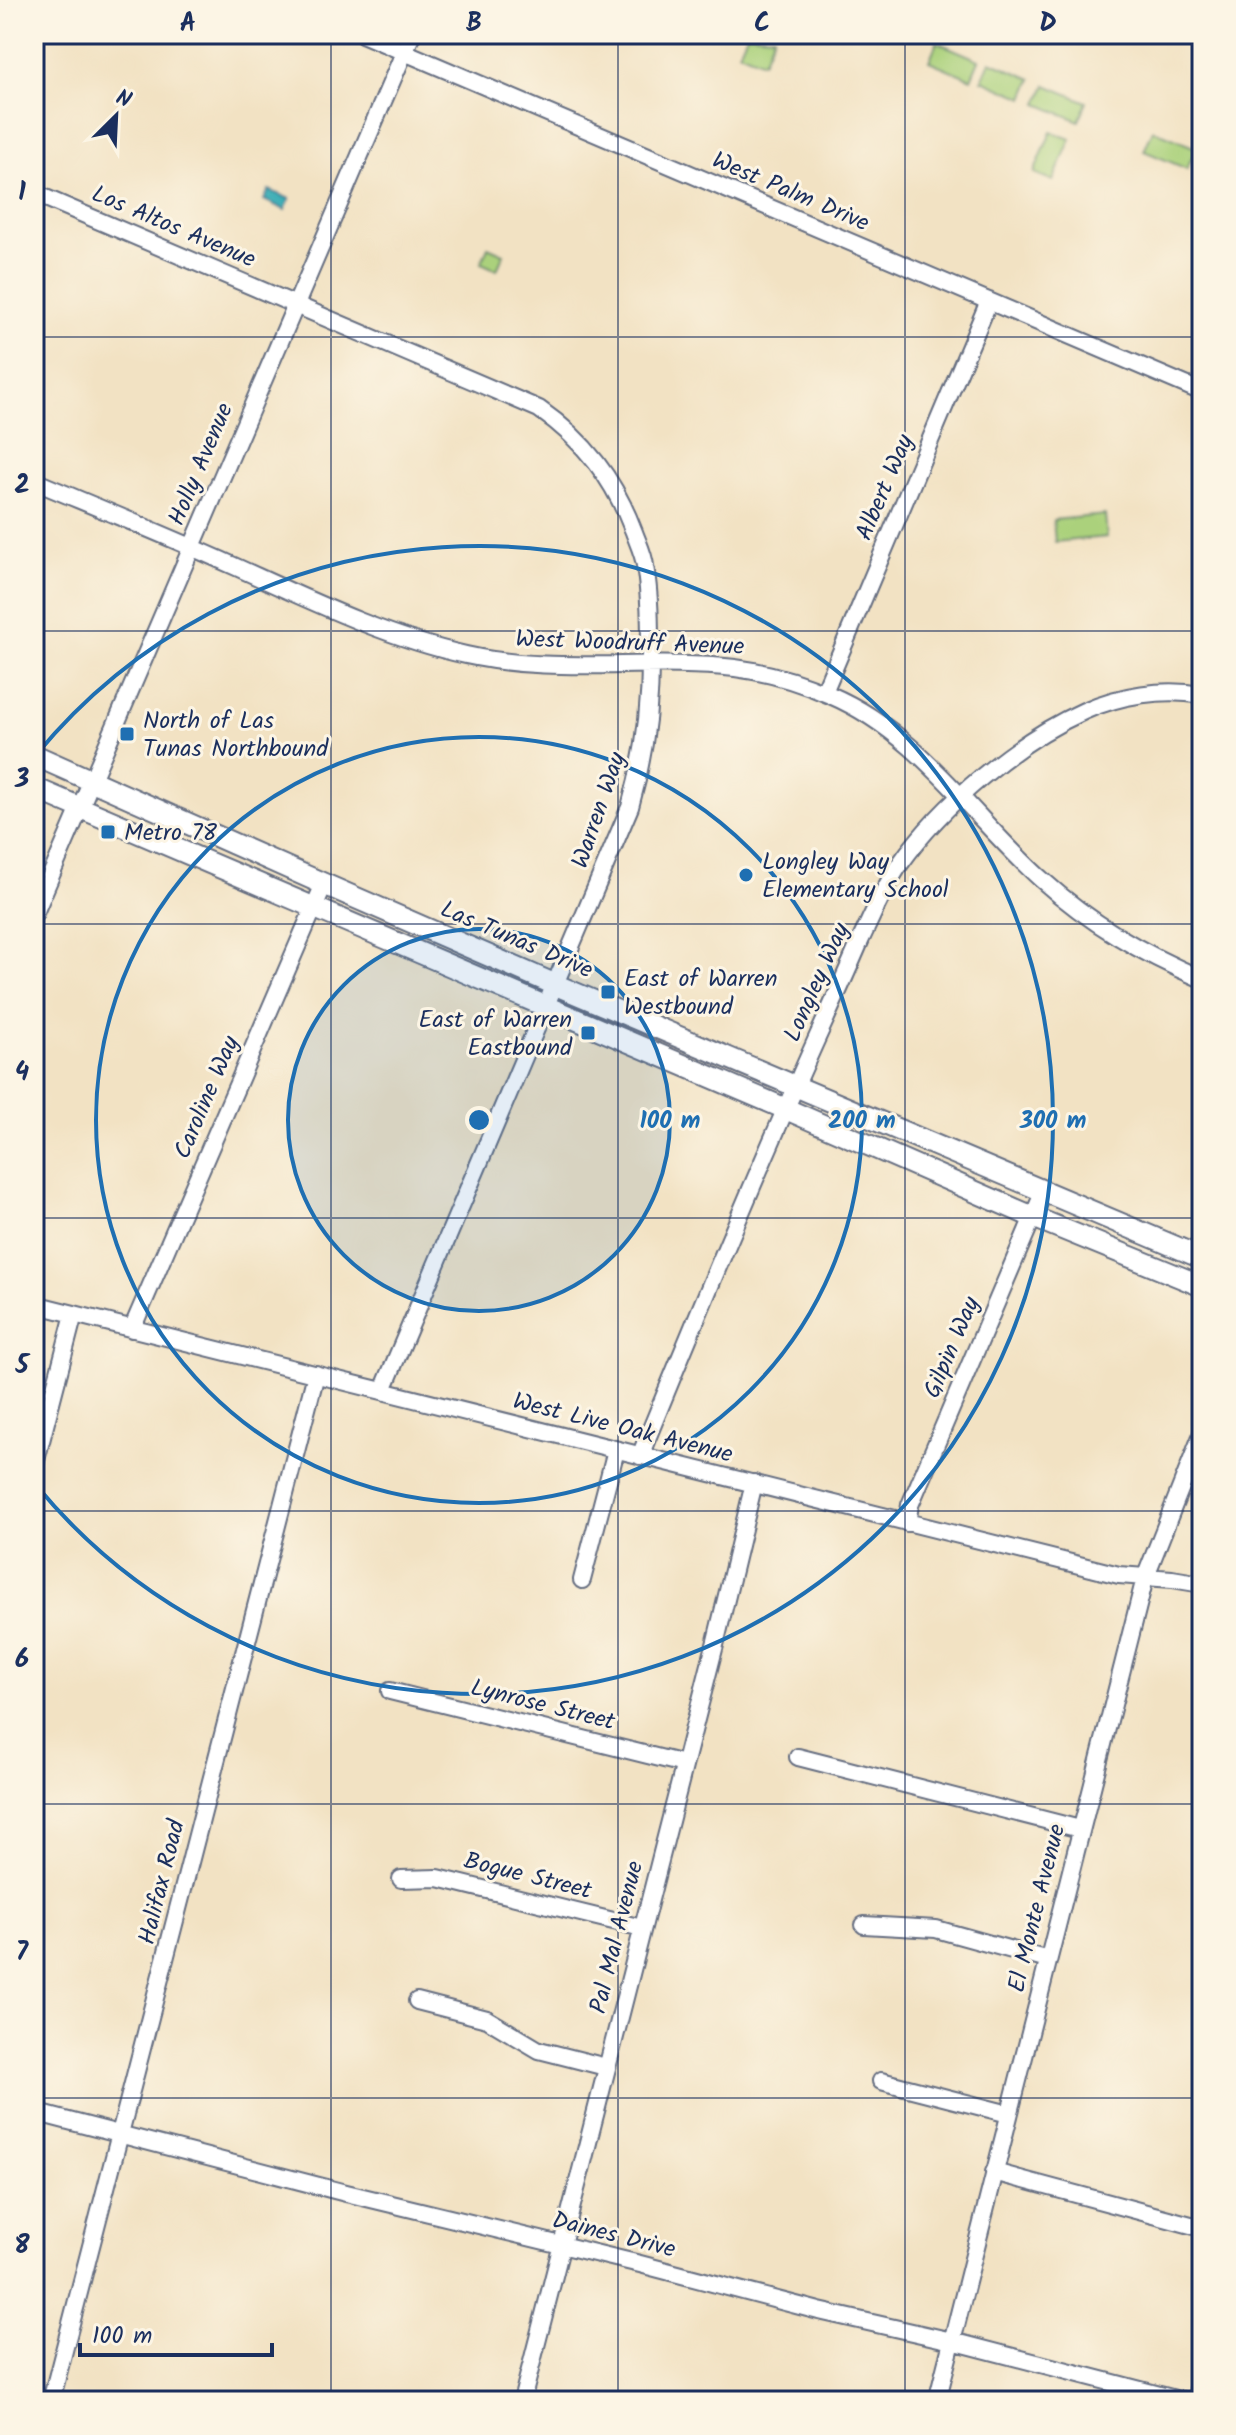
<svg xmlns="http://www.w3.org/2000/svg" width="1236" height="2435" font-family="Kalam,sans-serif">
	<rect width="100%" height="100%" fill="#fcf5e5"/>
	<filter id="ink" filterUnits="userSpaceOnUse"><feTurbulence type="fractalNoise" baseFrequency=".0125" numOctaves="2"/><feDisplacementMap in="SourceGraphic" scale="16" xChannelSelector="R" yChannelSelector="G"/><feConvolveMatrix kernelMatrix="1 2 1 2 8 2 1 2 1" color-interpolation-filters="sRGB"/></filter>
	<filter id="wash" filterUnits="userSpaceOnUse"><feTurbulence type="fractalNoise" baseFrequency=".006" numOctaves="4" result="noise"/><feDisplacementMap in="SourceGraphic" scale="32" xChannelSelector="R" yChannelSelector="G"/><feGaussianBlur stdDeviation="1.8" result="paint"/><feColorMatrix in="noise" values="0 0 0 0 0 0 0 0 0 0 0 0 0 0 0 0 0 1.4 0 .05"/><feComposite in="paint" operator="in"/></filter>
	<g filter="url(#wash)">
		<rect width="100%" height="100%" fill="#f2e2c3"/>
		<path fill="#abd17b" stroke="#63806c" stroke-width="2" d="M 747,34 L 774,36 L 763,62 L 739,52 Z
			M 937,42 L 979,60 L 971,79 L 929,61 Z
			M 990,61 L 1032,79 L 1024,98 L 982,80 Z
			M 1046,85 L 1087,102 L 1079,121 L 1038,104 Z
			M 1153,130 L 1196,148 L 1187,169 L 1144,151 Z
			M 1051,132 L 1071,139 L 1053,181 L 1034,173 Z
			M 488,247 L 504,254 L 497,270 L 481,263 Z
			M 1105,515 L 1107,537 L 1055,542 L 1053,520 Z"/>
		<path fill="#3daeb6" stroke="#2c6e8a" stroke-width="2" d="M 269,190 L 290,199 L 285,210 L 264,200 Z"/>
	</g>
	<g filter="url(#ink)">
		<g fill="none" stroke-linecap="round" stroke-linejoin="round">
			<g stroke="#666e81" stroke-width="20">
				<path id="minor" d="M 362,34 L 1202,392
					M 34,193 L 539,409 C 585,441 614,479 634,532 C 638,543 644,555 645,566 C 650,595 650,623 650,651 C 651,705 645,755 630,807 L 383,1390
					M 34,481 C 101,509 168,536 234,566 C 309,600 385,637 466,655 C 555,675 646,658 735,668 C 767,672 800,682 830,695 C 919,733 971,816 1041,879 C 1090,923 1141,953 1202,979
					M 824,692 L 989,301
					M 34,915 L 412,34
					M 34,1304 L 1119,1575 L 1172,1579 L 1202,1584
					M 132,1329 L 324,884
					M 640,1456 C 697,1316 755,1176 817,1038 C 832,1005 847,972 861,939 C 873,914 884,887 900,864 C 942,804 1017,741 1084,711 C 1120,695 1163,688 1202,695
					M 34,1468 L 74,1314
					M 907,1523 L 910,1505 L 1044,1191
					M 582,1580 L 616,1450
					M 390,1691 L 684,1764
					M 798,1757 L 1080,1829
					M 401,1879 L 438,1878 L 642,1928
					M 864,1925 L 936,1929 L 1048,1960
					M 417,2001 L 487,2019 L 539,2050 L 606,2067
					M 881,2081 L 1009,2114
					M 34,2112 L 342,2192 L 640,2264 L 819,2311 L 952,2341 L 1183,2401
					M 994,2172 L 1202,2228
					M 51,2401 L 316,1374
					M 522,2401 L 715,1645 L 754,1483
					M 937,2401 L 1145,1578 L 1202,1434
					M 1195,2401 L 1202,2375"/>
			</g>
			<g stroke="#666e81" stroke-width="24">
				<path id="major" d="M 34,755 L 324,884 L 556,985 L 1202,1258
					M 34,788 L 786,1109 L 1033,1217 L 1202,1286"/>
			</g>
			<use href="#minor" stroke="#fff" stroke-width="16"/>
			<use href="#major" stroke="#fff" stroke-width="20"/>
		</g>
	</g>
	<path fill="none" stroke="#1b2f5e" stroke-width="2" stroke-opacity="0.55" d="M 331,34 L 331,2401M 618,34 L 618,2401M 905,34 L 905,2401M 34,337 L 1202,337M 34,631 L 1202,631M 34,924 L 1202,924M 34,1218 L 1202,1218M 34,1511 L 1202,1511M 34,1804 L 1202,1804M 34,2098 L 1202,2098"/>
	<circle cx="479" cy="1120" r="191" fill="#1f6fb2" fill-opacity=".12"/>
	<g fill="none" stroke="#1f6fb2" stroke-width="4">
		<circle cx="479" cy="1120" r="191"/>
		<circle cx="479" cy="1120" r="383"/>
		<path d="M36 755A574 574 0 1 1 36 1485"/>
	</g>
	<g fill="#1f6fb2" stroke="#fcf5e5" stroke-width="3">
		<rect x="119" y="726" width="16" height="16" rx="4"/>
		<rect x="100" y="824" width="16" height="16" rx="4"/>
		<circle cx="746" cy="875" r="8"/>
		<rect x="600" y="984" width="16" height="16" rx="4"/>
		<rect x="580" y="1025" width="16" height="16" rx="4"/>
	</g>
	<g text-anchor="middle" stroke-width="6" stroke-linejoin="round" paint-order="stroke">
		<g font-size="24" fill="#1b2f5e" stroke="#fcf5e5">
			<text transform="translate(791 191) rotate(23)" y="8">West Palm Drive</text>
			<text transform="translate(174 226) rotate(23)" y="8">Los Altos Avenue</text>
			<text transform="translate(200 464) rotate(-67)" y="8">Holly Avenue</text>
			<text transform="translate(884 487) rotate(-67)" y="8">Albert Way</text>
			<text transform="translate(630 642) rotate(2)" y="8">West Woodruff Avenue</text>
			<text transform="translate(598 810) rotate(-71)" y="8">Warren Way</text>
			<text transform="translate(517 939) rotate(23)" y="8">Las Tunas Drive</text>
			<text transform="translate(816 982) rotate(-66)" y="8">Longley Way</text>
			<text transform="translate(206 1097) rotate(-67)" y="8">Caroline Way</text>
			<text transform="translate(951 1347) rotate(-67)" y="8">Gilpin Way</text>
			<text transform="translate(623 1427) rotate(14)" y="8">West Live Oak Avenue</text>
			<text transform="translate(543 1704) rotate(14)" y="8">Lynrose Street</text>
			<text transform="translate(528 1875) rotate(14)" y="8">Bogue Street</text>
			<text transform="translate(161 1882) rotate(-76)" y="8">Halifax Road</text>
			<text transform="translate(1036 1908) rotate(-76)" y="8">El Monte Avenue</text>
			<text transform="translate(616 1937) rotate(-76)" y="8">Pal Mal Avenue</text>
			<text transform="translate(614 2234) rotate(14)" y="8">Daines Drive</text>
		</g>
		<g font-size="24" fill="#1b2f5e" stroke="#fcf5e5" text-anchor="start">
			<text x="143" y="728">North of Las<tspan x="143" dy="28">Tunas Northbound</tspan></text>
			<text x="124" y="840">Metro 78</text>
			<text x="762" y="869">Longley Way<tspan x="762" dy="28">Elementary School</tspan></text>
			<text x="624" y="986">East of Warren<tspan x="624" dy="28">Westbound</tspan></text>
			<text x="572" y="1027" text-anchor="end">East of Warren<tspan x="572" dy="28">Eastbound</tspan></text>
		</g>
	</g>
	<circle cx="479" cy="1120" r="12" fill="#1f6fb2" stroke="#fcf5e5" stroke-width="4"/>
	<g font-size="24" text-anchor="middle" font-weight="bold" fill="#1f6fb2" stroke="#fcf5e5" stroke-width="6" stroke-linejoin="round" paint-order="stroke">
		<text x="670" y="1128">100 m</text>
		<text x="862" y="1128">200 m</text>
		<text x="1053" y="1128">300 m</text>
	</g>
	<rect width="1236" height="2435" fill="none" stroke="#fcf5e5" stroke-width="88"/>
	<g transform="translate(116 116) rotate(24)" stroke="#fcf5e5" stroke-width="6" paint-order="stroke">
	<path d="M0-6L14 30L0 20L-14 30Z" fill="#1b2f5e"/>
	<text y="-12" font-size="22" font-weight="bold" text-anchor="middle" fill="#1b2f5e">N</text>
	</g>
	<path d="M80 2343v12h192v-12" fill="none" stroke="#1b2f5e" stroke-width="4"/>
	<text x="92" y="2343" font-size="24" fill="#1b2f5e" stroke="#fcf5e5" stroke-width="6" paint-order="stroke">100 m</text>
	<rect x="44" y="44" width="1148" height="2347" fill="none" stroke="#1b2f5e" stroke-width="3"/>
	<g font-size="26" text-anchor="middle" font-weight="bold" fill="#1b2f5e">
		<text x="188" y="31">A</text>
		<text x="474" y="31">B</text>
		<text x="762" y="31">C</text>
		<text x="1048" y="31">D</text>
		<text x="22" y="200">1</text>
		<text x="22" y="493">2</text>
		<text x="22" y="787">3</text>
		<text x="22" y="1080">4</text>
		<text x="22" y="1373">5</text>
		<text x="22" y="1667">6</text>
		<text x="22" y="1960">7</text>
		<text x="22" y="2253">8</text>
	</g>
</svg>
